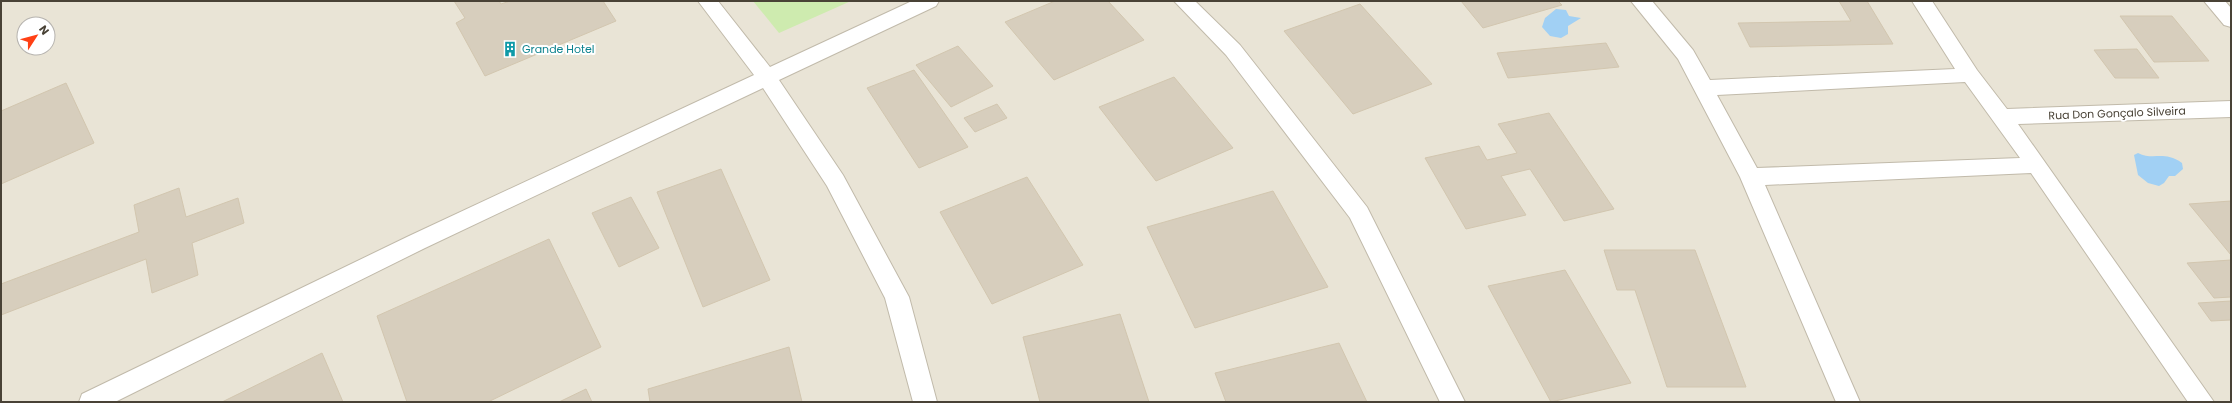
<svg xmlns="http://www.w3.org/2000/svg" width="2232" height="403" font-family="Poppins,sans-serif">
	<rect width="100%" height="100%" fill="#f5f1e8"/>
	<path fill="#e9e4d6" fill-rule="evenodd" d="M 1,1 L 2231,1 L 2231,402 L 1,402 ZM 24,24 L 48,24 L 48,48 L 24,48 Z"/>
	<path fill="#ceebaf" d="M 753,1 L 851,1 L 779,33 Z"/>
	<path fill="#a1d0f4" d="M 1556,9 L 1566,10 L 1569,16 L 1581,18 L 1568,26 L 1568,34 L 1561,38 L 1550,36 L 1542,27 L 1545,18 Z
		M 2138,153 C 2154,161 2163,150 2182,163 L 2183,169 L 2175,176 L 2169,176 L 2164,183 L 2159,186 L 2148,183 L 2138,175 L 2134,155 Z"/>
	<path fill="#d7cebd" stroke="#d2c6af" d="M 454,1 L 499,1 L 501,4 L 510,1 L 603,1 L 616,21 L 485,76 L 456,23 L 465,18 Z
		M 1055,1 L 1108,1 L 1144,40 L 1054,80 L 1005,22 Z
		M 1461,1 L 1558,1 L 1562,5 L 1483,28 Z
		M 1839,1 L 1867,1 L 1893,44 L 1750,47 L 1738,23 L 1851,21 Z
		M 1360,4 L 1432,84 L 1353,114 L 1284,31 Z
		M 2120,16 L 2172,16 L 2209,61 L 2154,62 Z
		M 1606,43 L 1619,67 L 1508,78 L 1497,53 Z
		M 958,46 L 993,86 L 951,107 L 916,65 Z
		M 2137,49 L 2159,78 L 2115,78 L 2094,50 Z
		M 914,70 L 968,147 L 919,168 L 867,88 Z
		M 1174,77 L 1233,148 L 1156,181 L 1099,107 Z
		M 66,83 L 94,143 L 1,184 L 1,111 Z
		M 997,104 L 1007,118 L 975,132 L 964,118 Z
		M 1549,113 L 1614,209 L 1564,221 L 1530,169 L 1501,176 L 1526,215 L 1466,229 L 1425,158 L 1479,146 L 1487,160 L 1517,153 L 1498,124 Z
		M 721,169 L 770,280 L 703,307 L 657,192 Z
		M 1027,177 L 1083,265 L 992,304 L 940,212 Z
		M 179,188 L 186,217 L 238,198 L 244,223 L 192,243 L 198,275 L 152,293 L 146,259 L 1,315 L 1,284 L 139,232 L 134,205 Z
		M 1273,191 L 1328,287 L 1195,328 L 1147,227 Z
		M 631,197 L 659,248 L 619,267 L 592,213 Z
		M 2231,201 L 2231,255 L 2189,204 Z
		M 549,239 L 601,347 L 488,402 L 407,402 L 377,316 Z
		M 1604,250 L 1695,250 L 1746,387 L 1667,387 L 1635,290 L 1617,290 Z
		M 2231,260 L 2231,297 L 2214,298 L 2187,263 Z
		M 1565,270 L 1631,383 L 1551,402 L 1488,286 Z
		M 2231,301 L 2231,320 L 2211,321 L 2198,303 Z
		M 1120,314 L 1149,402 L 1040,402 L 1023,337 Z
		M 1339,343 L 1367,402 L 1226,402 L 1215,373 Z
		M 789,347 L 802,402 L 650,402 L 648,389 Z
		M 322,353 L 343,402 L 222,402 Z
		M 586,389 L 592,402 L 559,402 Z"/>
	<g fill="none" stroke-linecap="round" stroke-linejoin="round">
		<g stroke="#c1baaa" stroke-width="2">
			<path id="minor" d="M 698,1 L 718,1 L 770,67 L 912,1 L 939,1 L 936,6 L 779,80 L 843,175 L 909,297 L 937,402 L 913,402 L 885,298 L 827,186 L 763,88 L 425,248 L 115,402 L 79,402 L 82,394 L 409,236 L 754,75 Z
				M 1174,1 L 1195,1 L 1240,45 L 1367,207 L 1465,402 L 1440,402 L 1350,218 L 1226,55 Z
				M 1631,1 L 1652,1 L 1693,50 L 1710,80 L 1955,69 L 1912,1 L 1932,1 L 1977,70 L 2007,109 L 2231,101 L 2231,117 L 2018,124 L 2214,402 L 2188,402 L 2031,173 L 1765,185 L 1860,402 L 1836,402 L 1740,177 L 1678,59 ZM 1965,82 L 2020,158 L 1757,168 L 1717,95 Z
				M 2204,1 L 2225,1 L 2231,8 L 2231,27 L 2224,25 Z"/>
		</g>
		<use href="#minor" fill="#fff" fill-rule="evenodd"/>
	</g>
	<defs>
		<g id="building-bare" transform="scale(1.2)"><path d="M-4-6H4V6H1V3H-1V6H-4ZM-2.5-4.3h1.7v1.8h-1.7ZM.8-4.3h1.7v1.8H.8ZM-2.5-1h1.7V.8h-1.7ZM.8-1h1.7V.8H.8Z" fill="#0f9aa8" stroke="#fff" stroke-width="2.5" paint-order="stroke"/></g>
	</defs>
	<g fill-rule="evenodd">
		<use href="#building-bare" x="510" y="49"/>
	</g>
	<g text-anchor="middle" stroke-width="4" stroke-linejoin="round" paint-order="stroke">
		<g font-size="11" fill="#0d838f" stroke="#fff" text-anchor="start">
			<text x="522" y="53">Grande Hotel</text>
		</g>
		<g font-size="11" fill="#494236" stroke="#fff">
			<text transform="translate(2117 113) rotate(-2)" y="4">Rua Don Gonçalo Silveira</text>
		</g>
	</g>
	<rect width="2232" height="403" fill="none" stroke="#494236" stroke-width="4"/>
	<g transform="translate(36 36) rotate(54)"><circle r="19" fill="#ffffff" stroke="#b6b3af"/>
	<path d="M0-3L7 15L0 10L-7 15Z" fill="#ff4015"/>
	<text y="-6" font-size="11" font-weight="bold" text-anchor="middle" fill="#494236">N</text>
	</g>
</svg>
